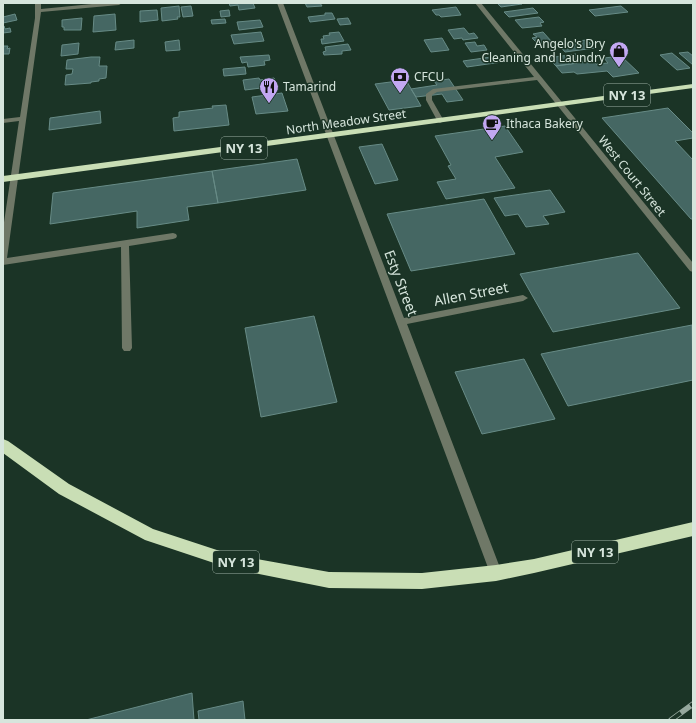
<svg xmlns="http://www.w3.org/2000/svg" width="696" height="723" font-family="'Noto Sans',sans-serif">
	<rect width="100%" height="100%" fill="#1b3426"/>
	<path fill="#456763" stroke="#678b86" d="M 229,3 L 253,3 L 255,8 L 239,10 L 238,5 L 230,6 Z
		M 305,3 L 320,3 L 322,6 L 307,7 Z
		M 497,3 L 520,3 L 522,4 L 501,7 Z
		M 179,6 L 180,17 L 177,17 L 178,19 L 162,21 L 161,8 Z
		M 191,6 L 193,16 L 183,17 L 181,7 Z
		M 621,6 L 628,12 L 595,16 L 589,10 Z
		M 456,7 L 461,15 L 441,17 L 439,15 L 436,15 L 432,10 Z
		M 533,8 L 538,13 L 509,17 L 504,12 Z
		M 157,10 L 158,20 L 140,22 L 140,11 Z
		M 229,10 L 230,16 L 221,17 L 220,11 Z
		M 325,13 L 332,13 L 335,19 L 310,22 L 308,17 L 325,15 Z
		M 15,14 L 17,20 L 3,23 L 3,17 Z
		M 115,14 L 116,30 L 93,32 L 94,16 Z
		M 539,17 L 544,22 L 540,23 L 542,26 L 522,28 L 515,20 Z
		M 82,18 L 81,30 L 64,30 L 64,27 L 62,27 L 62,20 Z
		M 348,18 L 351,24 L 340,25 L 337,19 Z
		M 225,19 L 226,23 L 212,24 L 211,20 Z
		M 260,20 L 263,27 L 239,30 L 237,22 Z
		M 4,26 L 5,29 L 10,28 L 11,32 L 3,33 Z
		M 464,28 L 469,34 L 474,33 L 478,38 L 463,40 L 462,38 L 454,39 L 448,30 Z
		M 261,32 L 264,41 L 234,44 L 231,35 Z
		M 339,32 L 344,41 L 322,44 L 321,39 L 324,39 L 323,36 L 330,35 L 329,33 Z
		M 543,32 L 552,42 L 537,43 L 532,38 L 537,37 L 533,34 Z
		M 442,38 L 449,50 L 431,52 L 424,40 Z
		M 134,40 L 134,48 L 115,50 L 116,42 Z
		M 179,40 L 180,50 L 166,51 L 165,42 Z
		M 587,40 L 595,48 L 565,52 L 557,43 Z
		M 475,42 L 477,46 L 484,45 L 487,50 L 471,52 L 465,43 Z
		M 79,43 L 78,54 L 61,56 L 62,45 Z
		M 348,44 L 351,50 L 342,51 L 342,54 L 324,55 L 323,52 L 326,51 L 325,47 Z
		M 3,46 L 8,46 L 7,49 L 10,48 L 9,54 L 3,54 Z
		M 688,52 L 693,56 L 693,65 L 679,53 Z
		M 672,53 L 690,68 L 677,70 L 660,55 Z
		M 576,54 L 583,62 L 556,66 L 548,58 Z
		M 269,55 L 270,60 L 264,61 L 265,65 L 248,67 L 247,62 L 242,63 L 240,57 Z
		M 498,56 L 502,62 L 467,67 L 463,61 Z
		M 621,56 L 639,73 L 613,77 L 607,71 L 577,74 L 574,72 L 562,73 L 556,66 L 593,61 L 596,64 L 608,63 L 604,58 Z
		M 91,57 L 100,57 L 99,66 L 107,66 L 106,78 L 99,79 L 99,81 L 91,82 L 91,83 L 65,85 L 66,75 L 72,74 L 73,69 L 66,69 L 67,60 Z
		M 245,67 L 246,74 L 224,76 L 223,69 Z
		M 259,78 L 260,80 L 274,78 L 277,86 L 245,90 L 243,80 Z
		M 449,79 L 463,100 L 447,102 L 442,94 L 416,97 L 411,89 L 437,85 L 434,81 Z
		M 406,80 L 421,106 L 389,110 L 375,84 Z
		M 282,93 L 288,111 L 256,114 L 252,97 Z
		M 226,105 L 229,125 L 174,131 L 173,118 L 179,117 L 179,112 L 213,108 L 212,106 Z
		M 668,108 L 693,133 L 693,138 L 675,141 L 693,160 L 693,219 L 691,219 L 602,118 Z
		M 100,111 L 101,123 L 49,130 L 50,118 Z
		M 505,126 L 523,152 L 495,157 L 515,188 L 446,199 L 437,182 L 456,179 L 448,166 L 451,165 L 435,136 Z
		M 382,144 L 398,180 L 375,184 L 359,147 Z
		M 297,159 L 306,190 L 218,203 L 212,171 Z
		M 212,171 L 218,203 L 187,207 L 189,220 L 137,228 L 137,211 L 50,224 L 53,193 Z
		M 550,190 L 565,212 L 543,216 L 549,224 L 526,227 L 518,214 L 505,216 L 494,198 Z
		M 484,199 L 515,254 L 411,271 L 387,214 Z
		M 638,253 L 680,308 L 553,332 L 520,274 Z
		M 314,316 L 337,402 L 261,417 L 245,328 Z
		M 692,325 L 693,380 L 568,406 L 541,354 Z
		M 524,359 L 555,419 L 482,434 L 455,372 Z
		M 192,693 L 194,720 L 86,720 Z
		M 243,701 L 245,720 L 199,720 L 198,711 Z"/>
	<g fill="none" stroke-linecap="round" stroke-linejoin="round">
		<path fill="#6f7867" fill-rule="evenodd" d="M 35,3 L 41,3 L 41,9 L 102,3 L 122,3 L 119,5 L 41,12 L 7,258 L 173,233 L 176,234 L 177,236 L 176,238 L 173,239 L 129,246 L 132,348 L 130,351 L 124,351 L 122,348 L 121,247 L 3,265 L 3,229 L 19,121 L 3,123 L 3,119 L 20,117 L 35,18 Z
			M 277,3 L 283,3 L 404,318 L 523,295 L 528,298 L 523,301 L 407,324 L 502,573 L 500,577 L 496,579 L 492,577 L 490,573 Z
			M 475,3 L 481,3 L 693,263 L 693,272 L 690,271 L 537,80 L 437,92 L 432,95 L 432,100 L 444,121 L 440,123 L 438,122 L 426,100 L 426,94 L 433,89 L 534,77 Z"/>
		<path fill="#c9deb5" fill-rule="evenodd" d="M 693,84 L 693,88 L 3,182 L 3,176 Z
			M 3,439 L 8,441 L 69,484 L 153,529 L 229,554 L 329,572 L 422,573 L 496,565 L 534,559 L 693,522 L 693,536 L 534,573 L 496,581 L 422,589 L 329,588 L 229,568 L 145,540 L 59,494 L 3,453 Z"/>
		<g stroke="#96a99e" stroke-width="5.5">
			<path id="rail" d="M 671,720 L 693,704"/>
		</g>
		<use href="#rail" stroke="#1b3426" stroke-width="4" stroke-dasharray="12" stroke-linecap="butt"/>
	</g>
	<defs>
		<g id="shop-pin" transform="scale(1)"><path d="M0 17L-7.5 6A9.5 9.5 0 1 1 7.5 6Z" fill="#c2a7f2" stroke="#1b3426"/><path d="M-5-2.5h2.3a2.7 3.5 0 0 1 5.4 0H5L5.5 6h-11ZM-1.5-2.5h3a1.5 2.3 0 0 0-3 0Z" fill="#111"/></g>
		<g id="bank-pin" transform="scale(1)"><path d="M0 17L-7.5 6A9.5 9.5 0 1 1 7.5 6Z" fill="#c2a7f2" stroke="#1b3426"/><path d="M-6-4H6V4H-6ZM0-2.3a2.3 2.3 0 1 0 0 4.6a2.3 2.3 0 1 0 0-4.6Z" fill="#111"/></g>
		<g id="restaurant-pin" transform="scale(1)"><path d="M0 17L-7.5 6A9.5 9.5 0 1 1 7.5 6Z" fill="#c2a7f2" stroke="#1b3426"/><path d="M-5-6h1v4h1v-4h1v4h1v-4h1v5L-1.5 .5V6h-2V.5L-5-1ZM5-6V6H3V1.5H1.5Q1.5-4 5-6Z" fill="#111"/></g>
		<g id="cafe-pin" transform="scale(1)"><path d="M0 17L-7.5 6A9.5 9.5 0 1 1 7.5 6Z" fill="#c2a7f2" stroke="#1b3426"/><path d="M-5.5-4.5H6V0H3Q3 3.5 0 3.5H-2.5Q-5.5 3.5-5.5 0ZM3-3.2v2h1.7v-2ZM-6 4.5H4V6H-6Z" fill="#111"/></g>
	</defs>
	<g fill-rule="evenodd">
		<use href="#shop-pin" x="619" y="51"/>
		<use href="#bank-pin" x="400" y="77"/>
		<use href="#restaurant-pin" x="269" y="87"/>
		<use href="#cafe-pin" x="492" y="124"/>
	</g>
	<g text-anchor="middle" stroke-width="3" stroke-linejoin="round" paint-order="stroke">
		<g font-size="12" fill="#d6e5dc" stroke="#1b3426" text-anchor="start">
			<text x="605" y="48" text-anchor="end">Angelo's Dry<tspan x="605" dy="14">Cleaning and Laundry</tspan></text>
			<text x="414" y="81">CFCU</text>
			<text x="283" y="91">Tamarind</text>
			<text x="506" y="128">Ithaca Bakery</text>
		</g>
		<g font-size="12" fill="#d6e5dc" stroke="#1b3426">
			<text transform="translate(346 122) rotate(-8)" y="4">North Meadow Street</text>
			<text transform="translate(632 176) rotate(51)" y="4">West Court Street</text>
		</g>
		<g fill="#1b3426" stroke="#9eb0a5" stroke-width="1">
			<rect x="604" y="84" width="46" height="22" rx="3"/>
			<rect x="221" y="137" width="46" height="22" rx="3"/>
			<rect x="572" y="541" width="46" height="22" rx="3"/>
			<rect x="213" y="551" width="46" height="22" rx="3"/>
		</g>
		<g font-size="13" font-weight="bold" fill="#d6e5dc">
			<text x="627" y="100">NY 13</text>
			<text x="244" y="153">NY 13</text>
			<text x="595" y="557">NY 13</text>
			<text x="236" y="567">NY 13</text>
		</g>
		<g font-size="14" fill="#d6e5dc" stroke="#1b3426">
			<text transform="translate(401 283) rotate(69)" y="5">Esty Street</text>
			<text transform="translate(471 294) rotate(-11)" y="5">Allen Street</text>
		</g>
	</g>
	<rect width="696" height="723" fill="none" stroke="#d6e5dc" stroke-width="8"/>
</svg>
